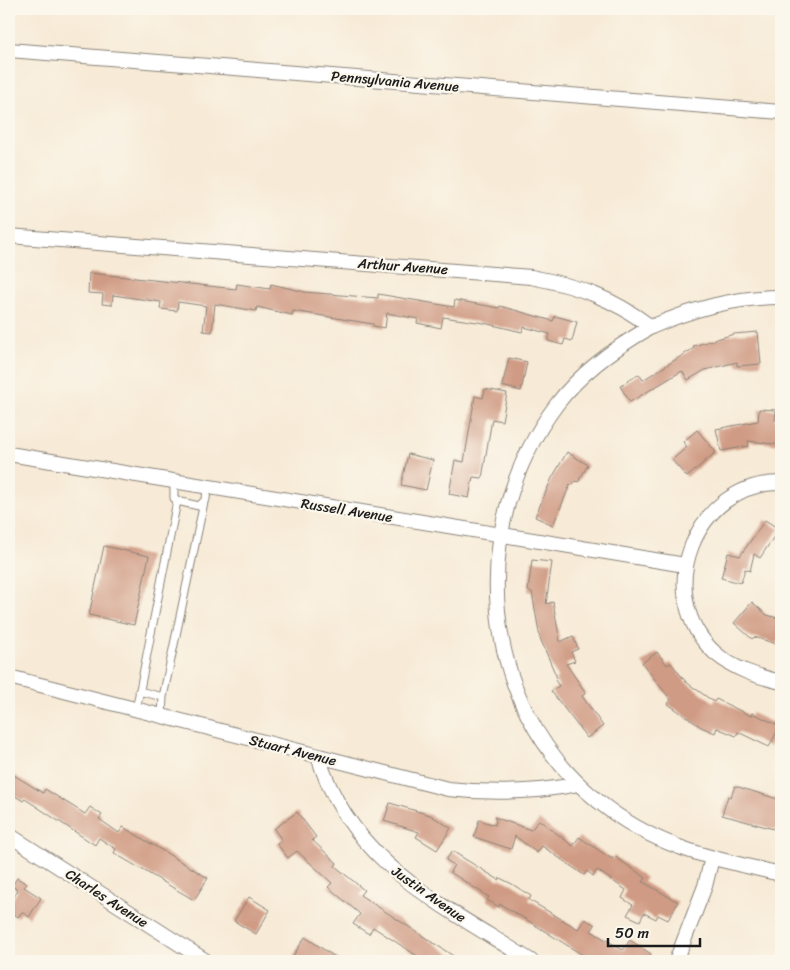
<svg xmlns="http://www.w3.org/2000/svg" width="790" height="970" font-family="Sriracha,sans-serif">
	<rect width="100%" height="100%" fill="#fbf7ec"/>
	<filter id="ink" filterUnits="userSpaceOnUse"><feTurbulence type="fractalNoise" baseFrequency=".02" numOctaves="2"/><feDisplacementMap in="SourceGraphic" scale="10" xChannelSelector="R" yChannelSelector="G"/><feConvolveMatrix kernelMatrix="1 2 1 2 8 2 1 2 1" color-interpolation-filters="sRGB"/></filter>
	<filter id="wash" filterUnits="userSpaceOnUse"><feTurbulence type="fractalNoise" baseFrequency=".0096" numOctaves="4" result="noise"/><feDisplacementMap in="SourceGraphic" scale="20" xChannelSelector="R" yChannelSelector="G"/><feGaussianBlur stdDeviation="1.12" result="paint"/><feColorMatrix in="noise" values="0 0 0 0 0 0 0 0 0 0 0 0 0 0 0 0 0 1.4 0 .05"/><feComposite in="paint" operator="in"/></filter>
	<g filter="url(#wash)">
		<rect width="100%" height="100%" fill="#f7ead6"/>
		<g id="blocks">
			<path fill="#d09b84" d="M 89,273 L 236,289 L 237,284 L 270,289 L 271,284 L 305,292 L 341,295 L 378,298 L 378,294 L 454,307 L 455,300 L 499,308 L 500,306 L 553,321 L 555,316 L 577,322 L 572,341 L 565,339 L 563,345 L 548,341 L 550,334 L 524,327 L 522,332 L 484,323 L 443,317 L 441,328 L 417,323 L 418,319 L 387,313 L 385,328 L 373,326 L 373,324 L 293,311 L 292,315 L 257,307 L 256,311 L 215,304 L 212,332 L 203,331 L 206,306 L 178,302 L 177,311 L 160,309 L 161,302 L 113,295 L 112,305 L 102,304 L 103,294 L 88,293 Z
				M 758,332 L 761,364 L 737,366 L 737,362 L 705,370 L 688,380 L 682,371 L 630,402 L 620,386 L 639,374 L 643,380 L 694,348 L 693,346 L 734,334 Z
				M 509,358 L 527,362 L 521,391 L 502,386 Z
				M 485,389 L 507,393 L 502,421 L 492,419 L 482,478 L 473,477 L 469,498 L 449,494 L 455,460 L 464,462 L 475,396 L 483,398 Z
				M 759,409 L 776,410 L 775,420 L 781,421 L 781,445 L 748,441 L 749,446 L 721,451 L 716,429 L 758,421 Z
				M 697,430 L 716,452 L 687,477 L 672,460 L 687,447 L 683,442 Z
				M 567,452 L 588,465 L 578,482 L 575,481 L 571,486 L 570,485 L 553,525 L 535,517 L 552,478 Z
				M 408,454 L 433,460 L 426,490 L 401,485 Z
				M 765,520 L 779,529 L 760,558 L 754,554 L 750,571 L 745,569 L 741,583 L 721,578 L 728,553 L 740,556 Z
				M 104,546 L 149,556 L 134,625 L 89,615 Z
				M 532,560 L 552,562 L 546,604 L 553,602 L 560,642 L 573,636 L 578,649 L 571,652 L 575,661 L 566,664 L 586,693 L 582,696 L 603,726 L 587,738 L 551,691 L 559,686 L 555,680 L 557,678 L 540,638 L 532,592 L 528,591 Z
				M 752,602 L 767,615 L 781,619 L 781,641 L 778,640 L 777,644 L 754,637 L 752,639 L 734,623 Z
				M 657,652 L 667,665 L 671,663 L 686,682 L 714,702 L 716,699 L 751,716 L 752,713 L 780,726 L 769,747 L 738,732 L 736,736 L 717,728 L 715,733 L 701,727 L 668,704 L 671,700 L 642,663 Z
				M 9,772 L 43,793 L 45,789 L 85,814 L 90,807 L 102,815 L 99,819 L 119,833 L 123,827 L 208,878 L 194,900 L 114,853 L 116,849 L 99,838 L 95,845 L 25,799 L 23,801 L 9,792 Z
				M 735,786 L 781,800 L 781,831 L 722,815 L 728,796 L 731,797 Z
				M 390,803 L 430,815 L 451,828 L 437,850 L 416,837 L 419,832 L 384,821 Z
				M 297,812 L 316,837 L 312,840 L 337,863 L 335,866 L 364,890 L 360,895 L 461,961 L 425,961 L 373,927 L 369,934 L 353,924 L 360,914 L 328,887 L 332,883 L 297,851 L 288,858 L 277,844 L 282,840 L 274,829 Z
				M 494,817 L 531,830 L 539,820 L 573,846 L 579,837 L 612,859 L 614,856 L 646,878 L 643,882 L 678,902 L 668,920 L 658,915 L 656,919 L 644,913 L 640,921 L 627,915 L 633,905 L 622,898 L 626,890 L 597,870 L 593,876 L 587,871 L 584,875 L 542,846 L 537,853 L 515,836 L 511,849 L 474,837 L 479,820 L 495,825 L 496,821 Z
				M 452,851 L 499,880 L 500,878 L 512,884 L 531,896 L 529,900 L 578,929 L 585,919 L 595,925 L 591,931 L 623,950 L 630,940 L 651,954 L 646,961 L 592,961 L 527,920 L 500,904 L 499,907 L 487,900 L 489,897 L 450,872 L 454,865 L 446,860 Z
				M 17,878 L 27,884 L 24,887 L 41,898 L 29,917 L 22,912 L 18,917 L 9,911 L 9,905 L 18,890 L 12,886 Z
				M 249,897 L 270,910 L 256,934 L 234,921 Z
				M 305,937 L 341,961 L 301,961 L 293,956 Z"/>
		</g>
	</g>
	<g filter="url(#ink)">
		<use href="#blocks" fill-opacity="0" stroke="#8a8379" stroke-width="1"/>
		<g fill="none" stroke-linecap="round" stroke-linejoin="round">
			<g stroke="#8a8379" stroke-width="9">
				<path id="lane" d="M 177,501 L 199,506 L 206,499 L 207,488
					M 139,691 L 163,697 L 162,716
					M 163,697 L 204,502
					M 136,710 L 177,501 L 174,498 L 174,482"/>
			</g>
			<g stroke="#8a8379" stroke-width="16">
				<path id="street" d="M 9,50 L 781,112
					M 9,236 L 531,277 C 578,286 613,298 651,327 C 692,309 736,297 781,297
					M 651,327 C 616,347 582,371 557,404 C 466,525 477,704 598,801 C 656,848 711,858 781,874
					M 9,454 L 685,565
					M 781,483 C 695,482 651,595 715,653 C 735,670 757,676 781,682
					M 9,677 L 448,789 C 493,794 534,793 579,784
					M 318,756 C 350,863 443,905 531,961
					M 9,835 L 206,961
					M 676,961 L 705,886 L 712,858"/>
			</g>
			<use href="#lane" stroke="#fff" stroke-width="7"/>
			<use href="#street" stroke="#fff" stroke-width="14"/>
		</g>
	</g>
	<g text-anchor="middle" stroke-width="4.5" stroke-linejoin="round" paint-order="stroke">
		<g font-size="14" fill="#1c1c1c" stroke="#fbf7ec">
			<text transform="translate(395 81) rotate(5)" y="5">Pennsylvania Avenue</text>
			<text transform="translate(403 266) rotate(4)" y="5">Arthur Avenue</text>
			<text transform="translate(347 510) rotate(9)" y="5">Russell Avenue</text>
			<text transform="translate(293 750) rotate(14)" y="5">Stuart Avenue</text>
			<text transform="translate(429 894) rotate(35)" y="5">Justin Avenue</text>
			<text transform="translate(107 898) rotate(33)" y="5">Charles Avenue</text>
		</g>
	</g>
	<rect width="790" height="970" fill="none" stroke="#fbf7ec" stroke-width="30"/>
	<path d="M608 938v8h92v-8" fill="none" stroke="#1c1c1c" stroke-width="2.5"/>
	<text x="615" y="938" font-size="15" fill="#1c1c1c" stroke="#fbf7ec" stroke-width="4" paint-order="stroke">50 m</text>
</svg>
